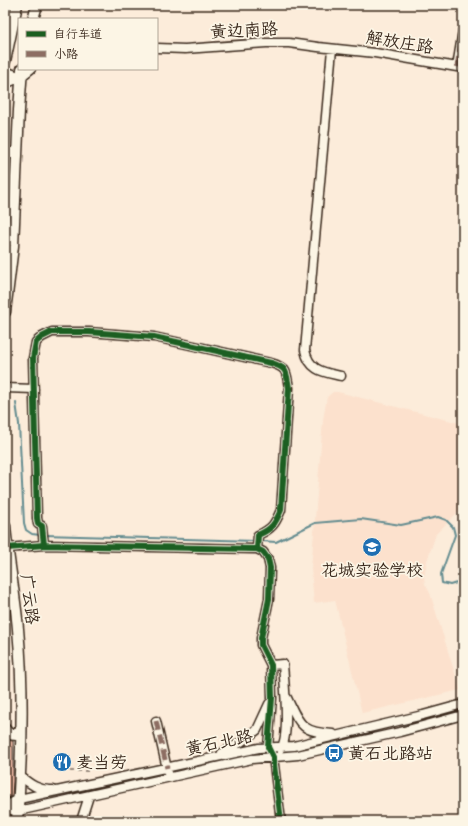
<svg xmlns="http://www.w3.org/2000/svg" width="468" height="826" font-family="Caveat,'LXGW WenKai TC',sans-serif">
	<defs>
		<filter id="shadow"><feDropShadow dx="2" dy="3.5" stdDeviation="2" flood-color="#0004"/></filter>
	</defs>
	<rect width="100%" height="100%" fill="#fcecda"/>
	<filter id="ink" filterUnits="userSpaceOnUse"><feTurbulence type="fractalNoise" baseFrequency=".025" numOctaves="2"/><feDisplacementMap in="SourceGraphic" scale="8" xChannelSelector="R" yChannelSelector="G"/><feConvolveMatrix kernelMatrix="1 2 1 2 8 2 1 2 1" color-interpolation-filters="sRGB"/></filter>
	<g filter="url(#ink)">
		<path fill="#fce1cd" d="M 333,392 L 338,392 L 463,424 L 463,507 L 436,534 L 427,561 L 424,577 L 425,584 L 430,593 L 460,690 L 362,713 L 335,600 L 314,603 L 311,569 L 323,420 L 327,397 Z"/>
		<g fill="none" stroke-linecap="round" stroke-linejoin="round">
			<path stroke="#648c90" stroke-width="2" d="M 16,403 L 19,424 L 24,523 L 26,530 L 32,534 L 40,535
				M 44,535 L 256,541
				M 260,541 L 276,542 L 315,523 L 361,519 L 401,525 L 438,517 L 446,520 L 453,527 L 455,535 L 441,574 L 442,583 L 450,585 L 463,581"/>
		</g>
		<path fill="#fdc6af" stroke="#3b2a1e" filter="url(#shadow)" d="M 5,740 L 13,741 L 13,781 L 12,796 L 5,800 Z"/>
		<g fill="none" stroke-linecap="round" stroke-linejoin="round">
			<g stroke="#3b2a1e" stroke-width="11">
				<path id="minor" d="M 157,48 L 185,49 L 266,43 L 289,43 L 318,47 L 375,53 L 463,68
					M 332,49 L 305,350 C 309,371 324,372 341,376
					M 457,67 L 463,30
					M 5,71 L 21,77
					M 5,84 L 21,77 L 31,69
					M 5,388 L 34,389
					M 44,545 L 42,526 L 38,524 L 37,518 L 33,358 L 36,342 L 42,337 L 52,332 L 89,332 L 154,337 L 271,363 C 288,368 286,372 289,388 L 281,510 C 275,524 272,529 258,535 L 257,549
					M 7,548 L 44,545 L 257,549 L 263,552 L 268,559 L 270,568 L 269,599 L 261,638 L 261,645 L 271,665 L 272,698 L 268,747 L 273,757 L 281,821
					M 271,665 L 283,664 C 284,681 291,739 280,749
					M 287,698 C 300,725 301,732 333,734
					M 156,721 L 168,773
					M 222,753 L 241,742 L 257,730 L 269,704
					M 20,776 C 30,784 39,791 53,790
					M 5,806 L 19,799 L 259,748 L 294,746 L 306,743 L 423,715 L 463,704
					M 5,809 L 18,811 L 252,759 L 298,755 L 320,750 L 400,732 L 463,715
					M 81,821 L 89,796"/>
			</g>
			<g stroke="#3b2a1e" stroke-width="13">
				<path id="major" d="M 33,19 L 37,5
					M 5,61 L 17,5
					M 5,153 L 17,153
					M 5,312 L 13,246 L 19,110 L 22,69
					M 5,526 C 8,560 15,594 18,629 C 24,692 22,757 17,821
					M 5,729 C 8,734 11,735 16,735 L 21,729"/>
			</g>
			<path stroke="#3b2a1e" stroke-width="1" stroke-dasharray="4 3" stroke-linecap="butt" d="M 70,771 L 89,771"/>
			<use href="#minor" stroke="#fcf5e5" stroke-width="8"/>
			<use href="#major" stroke="#fcf5e5" stroke-width="10"/>
			<path stroke="#8d6e63" stroke-width="5" stroke-dasharray="10 5" stroke-linecap="butt" d="M 457,67 L 463,30
				M 156,721 L 167,768"/>
			<g stroke="#fcf5e5" stroke-width="8">
				<path id="cycleway" d="M 44,545 L 42,526 L 38,524 L 37,518 L 33,358 L 36,342 L 42,337 L 52,332 L 89,332 L 154,337 L 271,363 C 288,368 286,372 289,388 L 281,510 C 275,524 272,529 258,535 L 257,549
					M 7,548 L 44,545 L 257,549 L 263,552 L 268,559 L 270,568 L 269,599 L 261,638 L 261,645 L 271,665 L 272,698 L 268,747 L 273,757 L 281,821"/>
			</g>
			<use href="#cycleway" stroke="#1b5e20" stroke-width="6"/>
		</g>
	</g>
	<defs>
		<g id="school-disc" transform="scale(1)"><circle r="9.5" fill="#1f6fb2" stroke="#fcf5e5"/><path d="M0-5L7-2L0 1L-7-2ZM-4 1L0 2.5L4 1V4Q0 6-4 4Z" fill="#fff"/></g>
		<g id="bus-disc" transform="scale(1)"><circle r="9.5" fill="#1f6fb2" stroke="#fcf5e5"/><path d="M-5-6H5V4H4V6H2V4H-2V6H-4V4H-5ZM-3.5-4V0h7V-4ZM-3.5 1.2v1.5H-2V1.2ZM2 1.2v1.5H3.5V1.2Z" fill="#fff"/></g>
		<g id="restaurant-disc" transform="scale(1)"><circle r="9.5" fill="#1f6fb2" stroke="#fcf5e5"/><path d="M-5-6h1v4h1v-4h1v4h1v-4h1v5L-1.5 .5V6h-2V.5L-5-1ZM5-6V6H3V1.5H1.5Q1.5-4 5-6Z" fill="#fff"/></g>
	</defs>
	<g fill-rule="evenodd">
		<use href="#school-disc" x="372" y="547"/>
		<use href="#bus-disc" x="334" y="753"/>
		<use href="#restaurant-disc" x="62" y="762"/>
	</g>
	<g text-anchor="middle" stroke-width="3.5" stroke-linejoin="round" paint-order="stroke">
		<g font-size="17" fill="#3b2a1e" stroke="#fcf5e5">
			<text transform="translate(244 30) rotate(-3)" y="6">黄边南路</text>
			<text transform="translate(400 42) rotate(9)" y="6">解放庄路</text>
			<text transform="translate(30 599) rotate(83)" y="6">广云路</text>
			<text transform="translate(219 742) rotate(-12)" y="6">黄石北路</text>
		</g>
		<g font-size="17" fill="#3b2a1e" stroke="#fcf5e5" text-anchor="start">
			<text x="372" y="576" text-anchor="middle">花城实验学校</text>
			<text x="348" y="759">黄石北路站</text>
			<text x="76" y="768">麦当劳</text>
		</g>
	</g>
	<rect width="468" height="826" fill="none" stroke="#fcf5e5" stroke-width="20"/>
	<rect x="10" y="10" width="448" height="806" fill="none" stroke="#3b2a1e" stroke-width="1.5" filter="url(#ink)"/>
	<rect x="18" y="18" width="140" height="52" fill="#fcf5e5" stroke="#afa495"/>
	<rect x="26" y="31" width="20" height="6" fill="#1b5e20" stroke="#afa495"/>
	<text x="54" y="38" font-size="12" fill="#3b2a1e">自行车道</text>
	<rect x="26" y="51" width="20" height="6" fill="#8d6e63" stroke="#afa495"/>
	<text x="54" y="58" font-size="12" fill="#3b2a1e">小路</text>
</svg>
